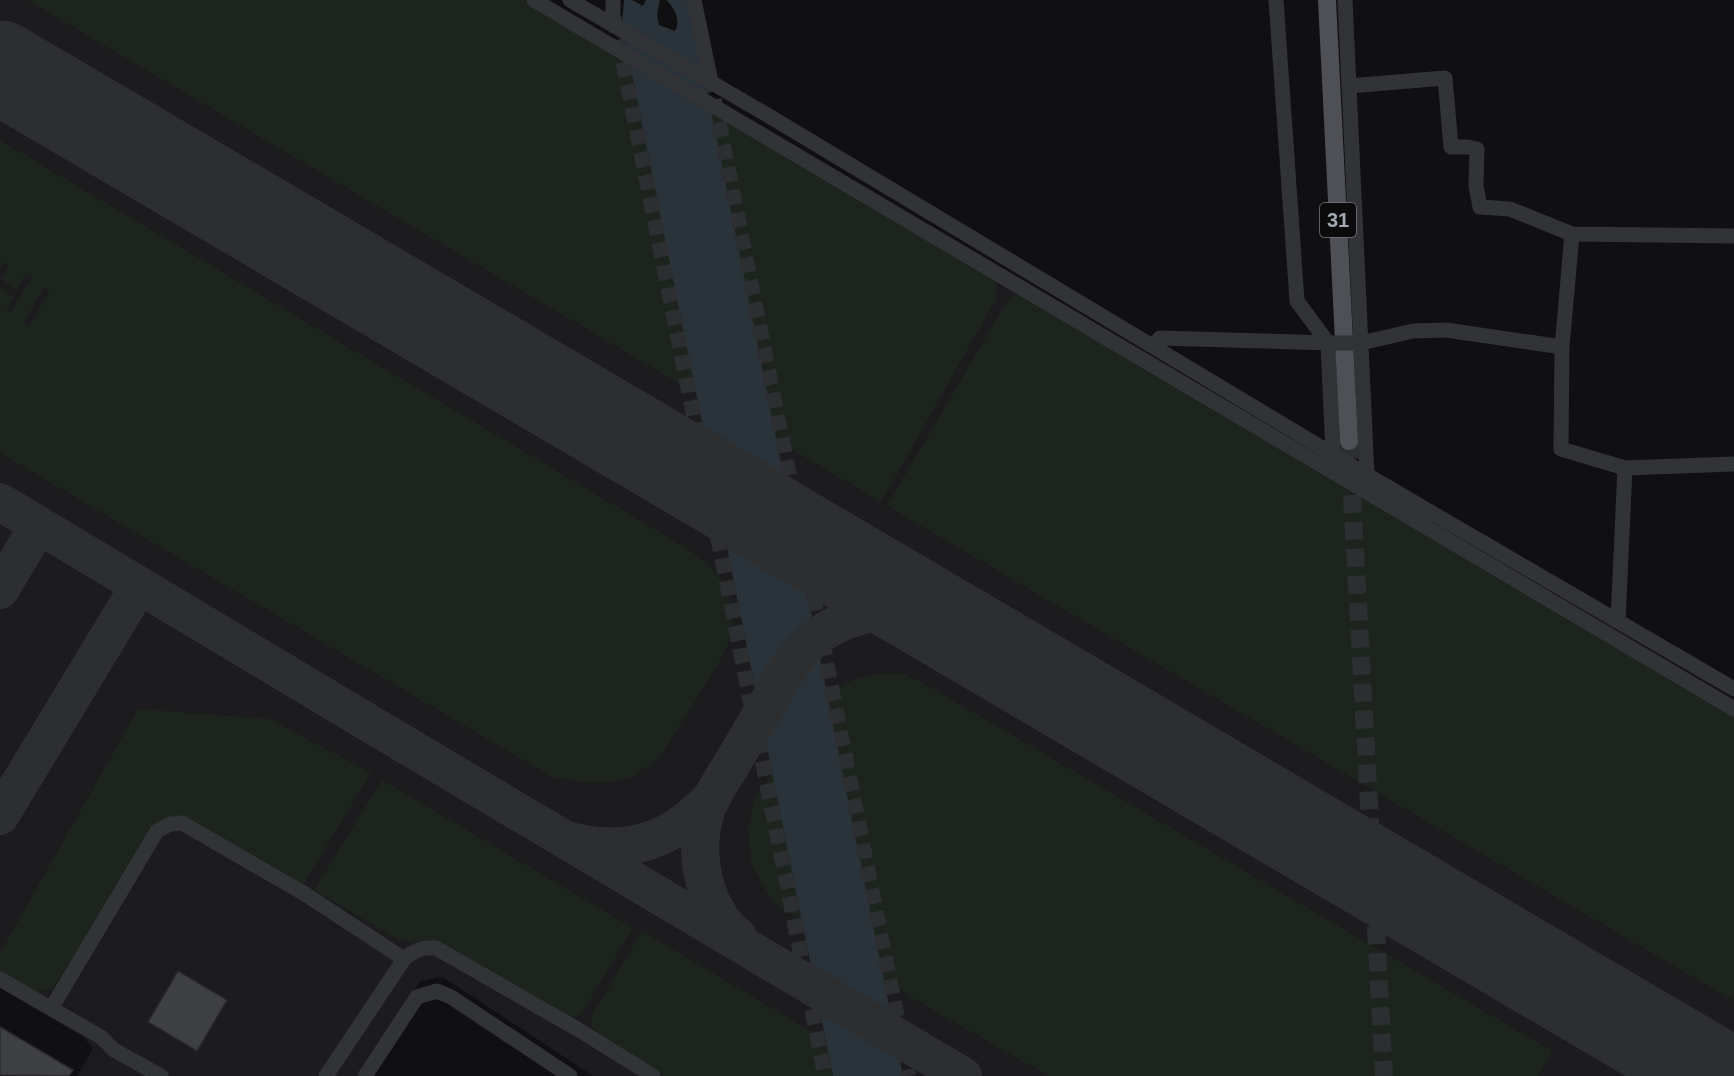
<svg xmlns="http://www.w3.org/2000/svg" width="1734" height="1076" font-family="Arial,sans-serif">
	<rect width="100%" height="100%" fill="#101012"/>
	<path fill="#1c1c1e" d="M 0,0 L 547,0 L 1734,699 L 1734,1076 L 593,1076 L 443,977 L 420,981 L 358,1076 L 77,1076 L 93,1048 L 83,1037 L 0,988 Z"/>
	<path fill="#1d241d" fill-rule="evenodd" d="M 27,0 L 524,0 L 988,272 L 997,283 L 996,299 L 881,502 Z
		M 0,140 L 688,549 L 709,565 L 728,587 L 732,610 L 732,635 L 720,661 L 660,757 L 633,776 L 606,783 L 575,781 L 552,777 L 0,453 L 0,288 L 14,297 L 6,310 L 10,313 L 32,278 L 25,275 L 17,289 L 1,279 L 9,266 L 3,262 L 0,267 ZM 44,287 L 50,291 L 29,326 L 24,322 Z
		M 1021,294 L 1734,713 L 1734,1001 L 887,506 L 1007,301 L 1011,297 Z
		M 885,673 L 905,674 L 925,684 L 1552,1051 L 1538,1076 L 1049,1076 L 917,1001 L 773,902 L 751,864 L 748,829 L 754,800 L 824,700 L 841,686 L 862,677 Z
		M 138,709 L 270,719 L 371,773 L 303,885 L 184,818 L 155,828 L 111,892 L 103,913 L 57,981 L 51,989 L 35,993 L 0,971 L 0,953 Z
		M 382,780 L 633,928 L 582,1013 L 573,1017 L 568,1017 L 438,942 C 423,939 412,945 397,939 L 314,890 Z
		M 642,931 L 886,1076 L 665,1076 L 656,1072 L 598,1033 L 592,1025 L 591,1017 Z"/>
	<path fill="#2a3339" d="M 624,0 L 632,0 L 643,6 L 646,0 L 660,0 L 657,14 L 659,25 L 675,31 C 681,20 675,8 666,0 L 689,0 L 903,1076 L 833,1076 L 622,24 Z"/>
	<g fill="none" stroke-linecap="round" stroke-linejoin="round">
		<path stroke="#2c2e30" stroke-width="38" d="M 0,76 L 28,84 L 52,98
			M 0,502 L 399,741 L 963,1076
			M 0,590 L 39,525
			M 791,664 C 798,656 805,647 813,640 C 839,618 880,606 914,613 C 929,616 943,623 957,630
			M 0,816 L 139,586
			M 575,842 C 631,855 672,840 711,798
			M 738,937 C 704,909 693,856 705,814 C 711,794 725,776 736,757 C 753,728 770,699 787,670
			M 1619,1019 C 1641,1035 1658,1051 1669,1076"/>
		<path stroke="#2c2e30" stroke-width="93" d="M 0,67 L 1717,1076"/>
	</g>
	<path fill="#3f4044" stroke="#2a2a2d" stroke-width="1.5" d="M 178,971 L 227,1000 L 197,1051 L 148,1022 Z
		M 0,1027 L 73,1070 L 69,1076 L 0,1075 Z"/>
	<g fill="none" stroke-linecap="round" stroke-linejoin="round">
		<path stroke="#2d2e32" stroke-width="15" stroke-dasharray="15 8" stroke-linecap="butt" d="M 614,17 L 825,1076
			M 710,77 L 909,1076"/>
		<path stroke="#2d2e32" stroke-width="18" stroke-dasharray="18 9" stroke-linecap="butt" d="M 1349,441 L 1384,1076"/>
		<path stroke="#313336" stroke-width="15" d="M 534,0 L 1734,709
			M 570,0 L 769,116 L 1367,475 L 1734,689
			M 694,0 L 710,77
			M 1276,0 L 1297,301 L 1328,343 L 1333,454
			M 1345,0 L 1367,475
			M 613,14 L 613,0
			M 1349,86 L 1445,78 L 1451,147 L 1468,147 L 1477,149 L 1476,186 L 1480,207 L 1510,209 L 1572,234 L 1734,236
			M 1572,234 L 1562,347 L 1561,449 L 1625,468 L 1734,464
			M 1357,343 L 1361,343 L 1413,331 L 1446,330 L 1562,347
			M 1153,346 L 1160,338 L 1332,343
			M 1618,621 L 1625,468
			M 0,979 L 101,1037 L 114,1050 L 161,1076
			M 52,1007 L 157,831 L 170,824 L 182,823 L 305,894 L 404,959
			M 326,1076 L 404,959 C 415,950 422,947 436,948 L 579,1030 L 653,1076
			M 365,1076 L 417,997 L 437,991 L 451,997 L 570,1076"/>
		<path stroke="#4e5055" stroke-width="18" d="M 1327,0 L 1349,441"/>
		<path stroke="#313336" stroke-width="15" d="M 1332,343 L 1357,343"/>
	</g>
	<g text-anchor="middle" stroke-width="5" stroke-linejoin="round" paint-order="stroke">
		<rect fill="#0b0b0c" stroke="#757980" stroke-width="1.5" x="1320" y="203" width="36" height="34" rx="4.5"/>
		<g font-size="20" font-weight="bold" fill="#a2a8b2">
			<text x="1338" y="227">31</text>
		</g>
	</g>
</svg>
